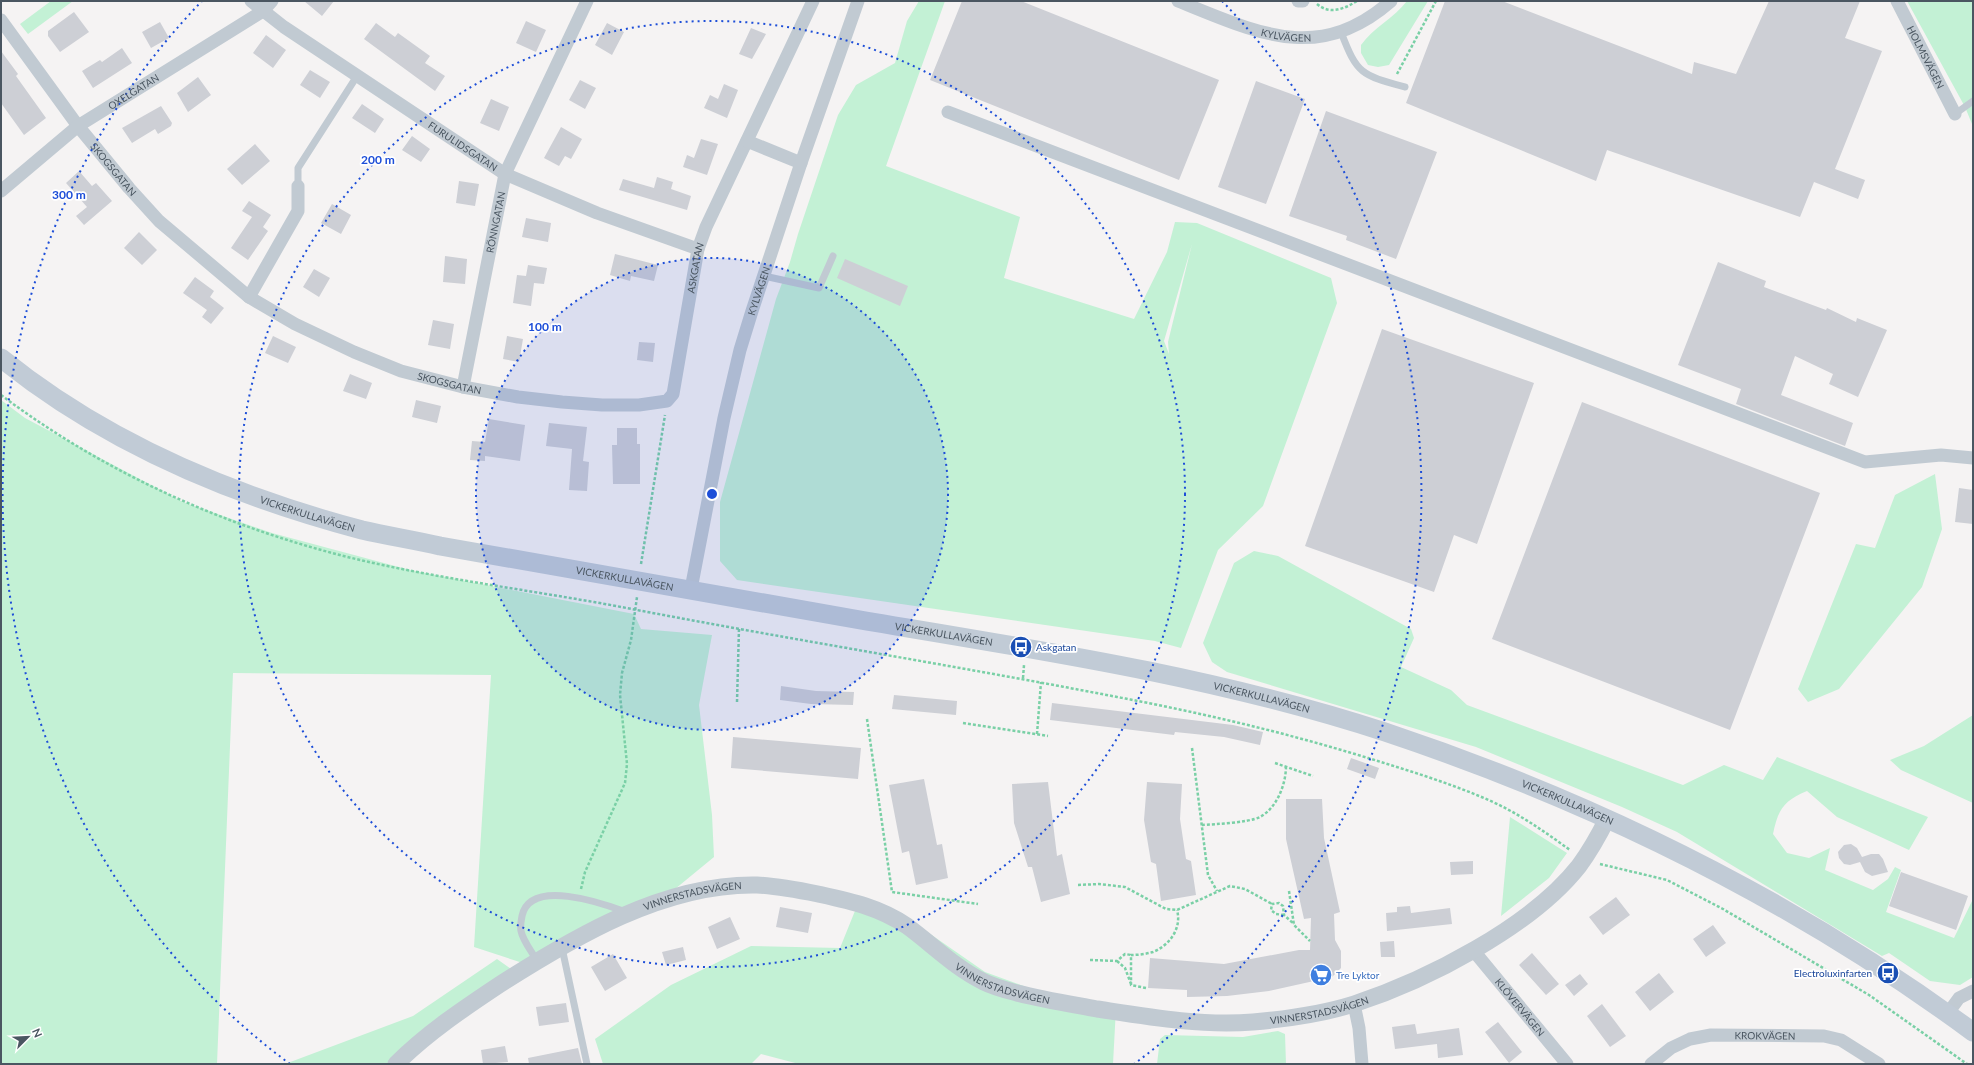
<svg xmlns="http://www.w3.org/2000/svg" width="1974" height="1065" font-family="Lato,sans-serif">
	<rect width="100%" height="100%" fill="#f5f3f3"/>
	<path fill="#c3f1d5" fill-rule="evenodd" d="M 51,1 L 73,1 L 28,34 L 20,24 Z
		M 919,1 L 945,1 L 886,166 L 1020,217 L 1004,278 L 1134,319 L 1167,252 L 1175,222 L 1197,223 L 1331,278 L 1337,303 L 1263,506 L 1218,550 L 1181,648 L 1155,641 L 737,580 L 720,561 L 720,502 L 776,299 L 790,262 L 798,234 L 838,115 L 856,85 L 895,63 L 907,21 ZM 1192,244 L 1168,342 L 1169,354 L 1164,341 Z
		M 1407,1 L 1428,1 L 1389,65 L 1378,67 L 1368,65 L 1361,53 L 1361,45 C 1373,28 1394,18 1407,1 Z
		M 1907,1 L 1973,1 L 1972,124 L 1965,107 Z
		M 1,400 L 25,418 L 183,502 L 272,533 L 410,570 L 634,614 L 641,629 L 712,635 L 699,705 L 712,815 L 714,857 L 658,903 L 529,965 L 474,947 L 491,675 L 233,673 L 217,1064 L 1,1064 Z
		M 1935,474 L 1942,529 L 1922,587 L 1839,689 L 1808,702 L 1798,689 L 1856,544 L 1875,548 L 1895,495 Z
		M 1254,551 L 1278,556 L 1411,629 L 1414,638 L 1401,667 L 1451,690 L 1467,705 L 1683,785 L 1724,765 L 1763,780 L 1777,757 L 1928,817 L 1909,850 L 1837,817 L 1807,791 C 1783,801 1778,810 1773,834 L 1787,853 L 1809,858 L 1830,848 L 1825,870 L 1873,890 L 1888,879 L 1895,867 L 1901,870 L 1886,912 L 1954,938 L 1973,899 L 1973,977 L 1960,985 L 1930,981 L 1889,953 L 1882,956 L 1677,832 L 1622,807 L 1476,747 L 1227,672 L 1212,662 L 1203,643 L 1234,563 Z
		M 1973,715 L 1973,803 L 1901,770 L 1890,760 L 1924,746 Z
		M 1510,817 L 1567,853 L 1549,878 L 1501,916 Z
		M 859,901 L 913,922 L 985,972 L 1057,998 L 1116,1008 L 1113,1064 L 799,1064 L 761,1054 L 751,1064 L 603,1064 L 595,1039 L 671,985 L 751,946 L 840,948 Z
		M 497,959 L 518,974 L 395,1064 L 285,1064 L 413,1016 Z
		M 1278,1031 L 1285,1034 L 1286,1064 L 1157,1064 L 1160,1039 L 1165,1035 L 1243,1037 Z"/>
	<path fill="#cdcfd5" d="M 304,1 L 334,1 L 322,16 Z
		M 962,1 L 1021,1 L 1219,80 L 1179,180 L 930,80 Z
		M 1445,1 L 1502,1 L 1692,74 L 1694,62 L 1736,74 L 1769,1 L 1860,1 L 1845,38 L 1882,51 L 1835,169 L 1865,180 L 1858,199 L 1814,182 L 1800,217 L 1607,150 L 1596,181 L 1406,103 Z
		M 74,12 L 89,32 L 60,52 L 48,36 L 48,31 Z
		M 526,21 L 546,30 L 536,52 L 516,43 Z
		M 160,22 L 169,38 L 151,48 L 142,32 Z
		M 376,23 L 395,37 L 398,33 L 430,56 L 425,63 L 445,76 L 435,91 L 364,39 Z
		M 607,23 L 624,32 L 612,55 L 595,45 Z
		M 751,28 L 766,34 L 752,59 L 739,54 Z
		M 266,35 L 286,50 L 273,68 L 253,53 Z
		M 122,48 L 132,63 L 93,88 L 82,71 L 100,60 L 102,62 Z
		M 1,51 L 18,74 L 16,76 L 46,118 L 24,135 L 1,103 Z
		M 310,70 L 330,82 L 320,98 L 300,85 Z
		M 198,77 L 211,95 L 188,112 L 177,93 Z
		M 580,80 L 596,88 L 585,109 L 569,100 Z
		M 1256,81 L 1305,99 L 1266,204 L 1218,187 Z
		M 724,84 L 738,90 L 727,118 L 704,108 L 710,95 L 718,99 Z
		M 491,99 L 509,107 L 499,131 L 480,123 Z
		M 362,104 L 384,119 L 375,133 L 352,118 Z
		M 161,106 L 172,123 L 171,126 L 158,134 L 155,129 L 132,143 L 122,128 Z
		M 1326,111 L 1437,152 L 1396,259 L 1346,240 L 1347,236 L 1289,216 Z
		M 561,127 L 582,139 L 571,159 L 565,156 L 559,166 L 544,158 Z
		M 412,136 L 430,149 L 421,162 L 402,150 Z
		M 701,139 L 718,144 L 707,175 L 683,167 L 687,155 L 694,158 Z
		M 255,144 L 270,161 L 242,185 L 227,169 Z
		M 79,171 L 92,186 L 96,183 L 112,201 L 84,225 L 76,216 L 87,207 L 66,183 Z
		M 657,177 L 673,182 L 671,189 L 691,196 L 687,210 L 619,190 L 623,179 L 654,188 Z
		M 459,181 L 479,184 L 475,206 L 456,203 Z
		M 249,201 L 271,215 L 263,227 L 268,231 L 248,260 L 231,248 L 252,217 L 242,211 Z
		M 332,204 L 351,215 L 341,234 L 321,223 Z
		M 526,218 L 551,223 L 548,242 L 522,237 Z
		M 139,232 L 157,250 L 142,265 L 124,248 Z
		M 615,254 L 658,265 L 654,281 L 631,276 L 630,281 L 610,275 Z
		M 445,256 L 467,259 L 465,284 L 443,282 Z
		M 845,259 L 908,286 L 900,306 L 837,278 Z
		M 1718,262 L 1766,281 L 1764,287 L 1826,310 L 1827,308 L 1856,322 L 1857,318 L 1887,330 L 1858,397 L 1829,384 L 1833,374 L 1795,356 L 1781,395 L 1853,423 L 1845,446 L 1736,404 L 1741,389 L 1678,365 Z
		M 528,265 L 547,268 L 544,284 L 534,283 L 531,306 L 513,303 L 517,275 L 526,276 Z
		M 314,269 L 330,278 L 319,297 L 303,287 Z
		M 195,277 L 214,291 L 210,297 L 224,308 L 211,324 L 202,317 L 207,310 L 183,293 Z
		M 433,320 L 454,324 L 450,349 L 428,345 Z
		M 1382,329 L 1534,383 L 1477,544 L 1454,535 L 1434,592 L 1305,546 Z
		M 273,336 L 296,347 L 288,363 L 265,353 Z
		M 507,336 L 523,339 L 519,362 L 503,359 Z
		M 639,342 L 655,343 L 653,362 L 637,360 Z
		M 350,374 L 372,383 L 366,399 L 343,391 Z
		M 416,400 L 441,406 L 437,423 L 412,417 Z
		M 1582,402 L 1820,493 L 1730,730 L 1492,639 Z
		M 489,419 L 525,425 L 520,461 L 485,456 L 485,461 L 470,460 L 472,441 L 485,442 Z
		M 549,423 L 587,427 L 583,461 L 589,462 L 587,491 L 569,490 L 572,449 L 546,446 Z
		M 617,428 L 637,428 L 637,444 L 640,444 L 640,484 L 613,484 L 612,445 L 617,445 Z
		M 1959,488 L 1973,490 L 1973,524 L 1955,522 Z
		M 781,686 L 816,691 L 854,692 L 853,705 L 811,704 L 780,700 Z
		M 894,695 L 957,701 L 956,715 L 892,709 Z
		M 1052,703 L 1233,725 L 1263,732 L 1260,745 L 1224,737 L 1175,732 L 1174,735 L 1050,720 Z
		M 733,737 L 861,748 L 858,779 L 731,768 Z
		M 1351,758 L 1379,768 L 1375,779 L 1347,769 Z
		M 924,779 L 937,845 L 942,844 L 948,878 L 916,885 L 909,851 L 902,853 L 889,785 Z
		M 1048,782 L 1057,856 L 1062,854 L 1070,894 L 1041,902 L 1032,867 L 1028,867 L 1014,823 L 1012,784 Z
		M 1147,782 L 1182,784 L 1180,819 L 1186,859 L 1191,861 L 1196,895 L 1161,901 L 1156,864 L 1151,862 L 1144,820 Z
		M 1286,799 L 1322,799 L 1324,838 L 1340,912 L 1334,914 L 1335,940 L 1341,951 L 1341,968 L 1332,977 L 1269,991 L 1227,996 L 1187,997 L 1187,990 L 1148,988 L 1150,958 L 1224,964 L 1299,950 L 1310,950 L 1311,918 L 1304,919 L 1286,839 Z
		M 1851,844 L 1857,848 L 1862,857 L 1871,854 L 1879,854 L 1883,859 L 1888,872 L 1872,876 L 1865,872 L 1860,862 L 1850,865 L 1844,864 L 1839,858 L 1838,852 L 1844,845 Z
		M 1473,861 L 1473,874 L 1451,875 L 1450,862 Z
		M 1901,872 L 1968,896 L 1956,930 L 1889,906 Z
		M 1616,897 L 1630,915 L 1603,935 L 1589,917 Z
		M 1410,906 L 1411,913 L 1450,908 L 1452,924 L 1387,931 L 1386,913 L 1397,912 L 1397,907 Z
		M 780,907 L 812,913 L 808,933 L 776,927 Z
		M 730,917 L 740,939 L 717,949 L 708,927 Z
		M 1713,925 L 1726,943 L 1706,957 L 1693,939 Z
		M 1394,941 L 1395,957 L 1381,957 L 1380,942 Z
		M 683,947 L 686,960 L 666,965 L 662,952 Z
		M 1532,953 L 1559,984 L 1546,995 L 1519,965 Z
		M 613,954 L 627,978 L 605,991 L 591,967 Z
		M 1659,973 L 1674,992 L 1650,1011 L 1635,992 Z
		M 1580,974 L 1588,984 L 1574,996 L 1565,985 Z
		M 566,1003 L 569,1022 L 539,1026 L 536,1007 Z
		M 1602,1004 L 1626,1036 L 1610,1047 L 1587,1016 Z
		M 1498,1022 L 1522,1052 L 1509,1063 L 1485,1032 Z
		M 1415,1024 L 1417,1034 L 1459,1028 L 1463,1055 L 1438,1058 L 1437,1044 L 1395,1049 L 1392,1027 Z
		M 505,1046 L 508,1062 L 483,1064 L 481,1050 Z
		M 578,1048 L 582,1064 L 529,1064 L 528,1058 Z"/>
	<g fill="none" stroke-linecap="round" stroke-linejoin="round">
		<path stroke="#7ad0a6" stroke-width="2.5" stroke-dasharray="3 2" stroke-linecap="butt" d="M 1317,4 C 1330,15 1344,9 1357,1
			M 1397,74 L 1436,1
			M 1,395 C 108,475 230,529 360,560 C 451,581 545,592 637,610 C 805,642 975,669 1143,702 C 1219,717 1293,735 1368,758 C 1410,771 1453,784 1493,802 C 1521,815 1545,832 1570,850
			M 641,564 L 665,415
			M 1023,678 L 1024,665
			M 737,702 L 739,628
			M 867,719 L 892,892 L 978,904
			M 963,723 L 1048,736
			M 1037,734 L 1041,682
			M 1192,748 L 1208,875 L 1217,891
			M 1275,763 L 1313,776
			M 1202,825 C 1216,824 1247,823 1260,817 C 1277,808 1286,784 1286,766
			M 1600,864 L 1667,880 L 1723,909 L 1869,995 L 1967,1064
			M 1078,885 L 1099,884 L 1125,887 L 1166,909 L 1177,910 L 1230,886 L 1245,889 L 1272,904
			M 581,889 L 585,872 L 625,783 L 627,764 L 620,695 L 622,673 L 631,640 L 637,597
			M 1289,891 L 1294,925 L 1310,941
			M 1284,915 L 1276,914 L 1271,910 L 1272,904 L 1279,903 L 1283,906 L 1284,915 L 1294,924
			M 1090,960 L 1117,961 L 1125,954 L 1131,955
			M 1117,961 L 1125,968 L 1131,984
			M 1146,988 L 1131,985 L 1131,955 C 1138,955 1146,954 1153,952 C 1170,945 1182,928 1177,910"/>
		<path stroke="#c1cad2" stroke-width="7" d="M 1341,32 C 1357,74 1361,75 1405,87
			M 1955,114 L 1973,101
			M 298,186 L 298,168 L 357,76
			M 764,276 L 819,288 L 833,256
			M 562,948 L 587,1064
			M 537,961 C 532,952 523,941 521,931 C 520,926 521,921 522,916 C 530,878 602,903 626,912"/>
		<g stroke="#c1cad2" stroke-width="13">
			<path id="s1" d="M 251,1 L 284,27 L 505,174 L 597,213 L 698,249"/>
			<path id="s2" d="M 1178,1 C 1256,32 1318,65 1391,1"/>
			<path d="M 1298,1 L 1303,1"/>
			<path id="s3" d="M 1897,1 L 1955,114"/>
			<path id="s4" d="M 1,20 L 78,126 L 129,188 L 159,221 L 249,297 L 295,324 L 354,352 L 401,371 L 463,387 L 518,397 L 562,402 L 602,405 L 639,405 L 667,401 L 673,394 L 698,249 L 706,227 L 813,1"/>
			<path d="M 948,112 L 1865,462 L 1941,455 L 1973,458"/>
			<path d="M 747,141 L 801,163"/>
			<path id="s5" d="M 1,191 L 78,126 L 263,11 L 272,1"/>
			<path d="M 249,297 L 298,211 L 298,186"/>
			<path id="s6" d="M 463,387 L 505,174 L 587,1"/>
			<path id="s7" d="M 691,589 L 724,418 L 740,350 L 752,311 L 801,163 L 858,1"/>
			<path id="s8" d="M 1473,950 L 1567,1064"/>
			<path d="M 1354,1004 L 1359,1028 L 1362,1064"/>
			<path d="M 1948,1013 L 1959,998 L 1973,991"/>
			<path id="s9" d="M 1651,1064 L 1671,1048 L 1690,1039 L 1711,1035 L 1824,1036 L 1841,1040 L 1879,1064"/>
		</g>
		<path stroke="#c1cad2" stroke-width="17" id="s10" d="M 396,1064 C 427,1033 463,1009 499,985 C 574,937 665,883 757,885 C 777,886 798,890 818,894 C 850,901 879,907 907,926 C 933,945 955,968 984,982 C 994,987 1006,990 1017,993 C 1044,1000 1070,1004 1097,1009 C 1149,1017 1200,1026 1253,1022 C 1287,1019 1322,1014 1354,1004 C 1427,980 1531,927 1579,866 C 1590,851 1599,835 1607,819"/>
		<path stroke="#c1cbd6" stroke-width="19" id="s11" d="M 1,358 C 106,443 233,496 362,530 C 388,536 414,540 440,546 C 582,570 724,597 866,621 C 1040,650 1217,677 1385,732 C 1595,802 1795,901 1973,1032"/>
	</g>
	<circle cx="712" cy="494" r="236" fill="#1d4ed8" fill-opacity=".12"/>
	<g fill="none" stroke="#1d4ed8" stroke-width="2" stroke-dasharray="2 4">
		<circle cx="712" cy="494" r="236"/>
		<circle cx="712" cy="494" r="473"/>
		<path d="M290 1064A709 709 0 0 1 202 1M1222 1A709 709 0 0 1 1134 1064"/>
	</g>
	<defs>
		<g id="bus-disc" transform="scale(1.15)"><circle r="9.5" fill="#1a4fb4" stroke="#fff"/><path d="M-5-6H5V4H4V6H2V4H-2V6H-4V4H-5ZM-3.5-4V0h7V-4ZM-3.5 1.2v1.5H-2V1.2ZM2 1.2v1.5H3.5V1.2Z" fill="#fff"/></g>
		<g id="supermarket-disc" transform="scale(1.15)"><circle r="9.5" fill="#3f7fe0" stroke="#fff"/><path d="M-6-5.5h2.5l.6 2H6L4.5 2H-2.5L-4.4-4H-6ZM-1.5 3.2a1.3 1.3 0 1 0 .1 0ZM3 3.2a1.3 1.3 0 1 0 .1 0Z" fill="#fff"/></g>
	</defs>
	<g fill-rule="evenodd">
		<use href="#bus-disc" x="1021" y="647"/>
		<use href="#bus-disc" x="1888" y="973"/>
		<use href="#supermarket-disc" x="1321" y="975"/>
	</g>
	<g text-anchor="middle" stroke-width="3.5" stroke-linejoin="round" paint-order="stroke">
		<g font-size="10" fill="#4a5661" stroke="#fff">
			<text dy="4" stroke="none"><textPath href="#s2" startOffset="114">KYLVÄGEN</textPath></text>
			<text dy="4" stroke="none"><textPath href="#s3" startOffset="63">HOLMSVÄGEN</textPath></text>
			<text dy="4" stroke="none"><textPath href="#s5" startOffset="166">OXELGATAN</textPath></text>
			<text dy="4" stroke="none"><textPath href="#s1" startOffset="257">FURULIDSGATAN</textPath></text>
			<text dy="4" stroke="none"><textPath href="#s4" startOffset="187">SKOGSGATAN</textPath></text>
			<text dy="4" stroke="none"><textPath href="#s6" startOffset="168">RÖNNGATAN</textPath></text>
			<text dy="4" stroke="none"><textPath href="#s4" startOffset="950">ASKGATAN</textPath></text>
			<text dy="4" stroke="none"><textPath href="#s7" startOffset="306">KYLVÄGEN</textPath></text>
			<text dy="4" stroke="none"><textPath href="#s4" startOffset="593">SKOGSGATAN</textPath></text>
			<text dy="4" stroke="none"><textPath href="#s11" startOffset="346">VICKERKULLAVÄGEN</textPath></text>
			<text dy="4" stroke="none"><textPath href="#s11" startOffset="670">VICKERKULLAVÄGEN</textPath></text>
			<text dy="4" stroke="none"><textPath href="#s11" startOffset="994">VICKERKULLAVÄGEN</textPath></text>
			<text dy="4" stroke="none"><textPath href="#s11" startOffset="1318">VICKERKULLAVÄGEN</textPath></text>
			<text dy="4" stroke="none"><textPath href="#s11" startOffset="1642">VICKERKULLAVÄGEN</textPath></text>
			<text dy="4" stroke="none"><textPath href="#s10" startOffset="345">VINNERSTADSVÄGEN</textPath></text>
			<text dy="4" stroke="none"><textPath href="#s10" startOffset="681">VINNERSTADSVÄGEN</textPath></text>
			<text dy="4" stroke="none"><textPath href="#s8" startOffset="74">KLÖVERVÄGEN</textPath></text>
			<text dy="4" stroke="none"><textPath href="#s10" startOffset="1004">VINNERSTADSVÄGEN</textPath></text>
			<text dy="4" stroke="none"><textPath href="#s9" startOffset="122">KROKVÄGEN</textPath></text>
		</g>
		<g font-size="10" fill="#164399" stroke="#fff" text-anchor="start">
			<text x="1036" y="651">Askgatan</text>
			<text x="1872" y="977" text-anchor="end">Electroluxinfarten</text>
		</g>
		<g font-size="10" fill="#366cbe" stroke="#fff" text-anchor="start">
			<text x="1336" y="979">Tre Lyktor</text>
		</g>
	</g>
	<circle cx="712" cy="494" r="6" fill="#1d4ed8" stroke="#fff" stroke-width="2"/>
	<g font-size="12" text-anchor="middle" font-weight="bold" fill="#1d4ed8" stroke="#fff" stroke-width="3.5" stroke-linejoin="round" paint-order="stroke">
		<text x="378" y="164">200 m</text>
		<text x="69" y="199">300 m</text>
		<text x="545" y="331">100 m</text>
	</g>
	<rect width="1974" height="1065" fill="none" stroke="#4a5661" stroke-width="4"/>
	<g transform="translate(28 1037) rotate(66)" stroke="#ffffff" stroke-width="3" paint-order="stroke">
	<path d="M0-3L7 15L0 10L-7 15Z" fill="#4a5661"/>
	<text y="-6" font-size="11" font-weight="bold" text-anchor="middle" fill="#4a5661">N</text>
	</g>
</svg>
